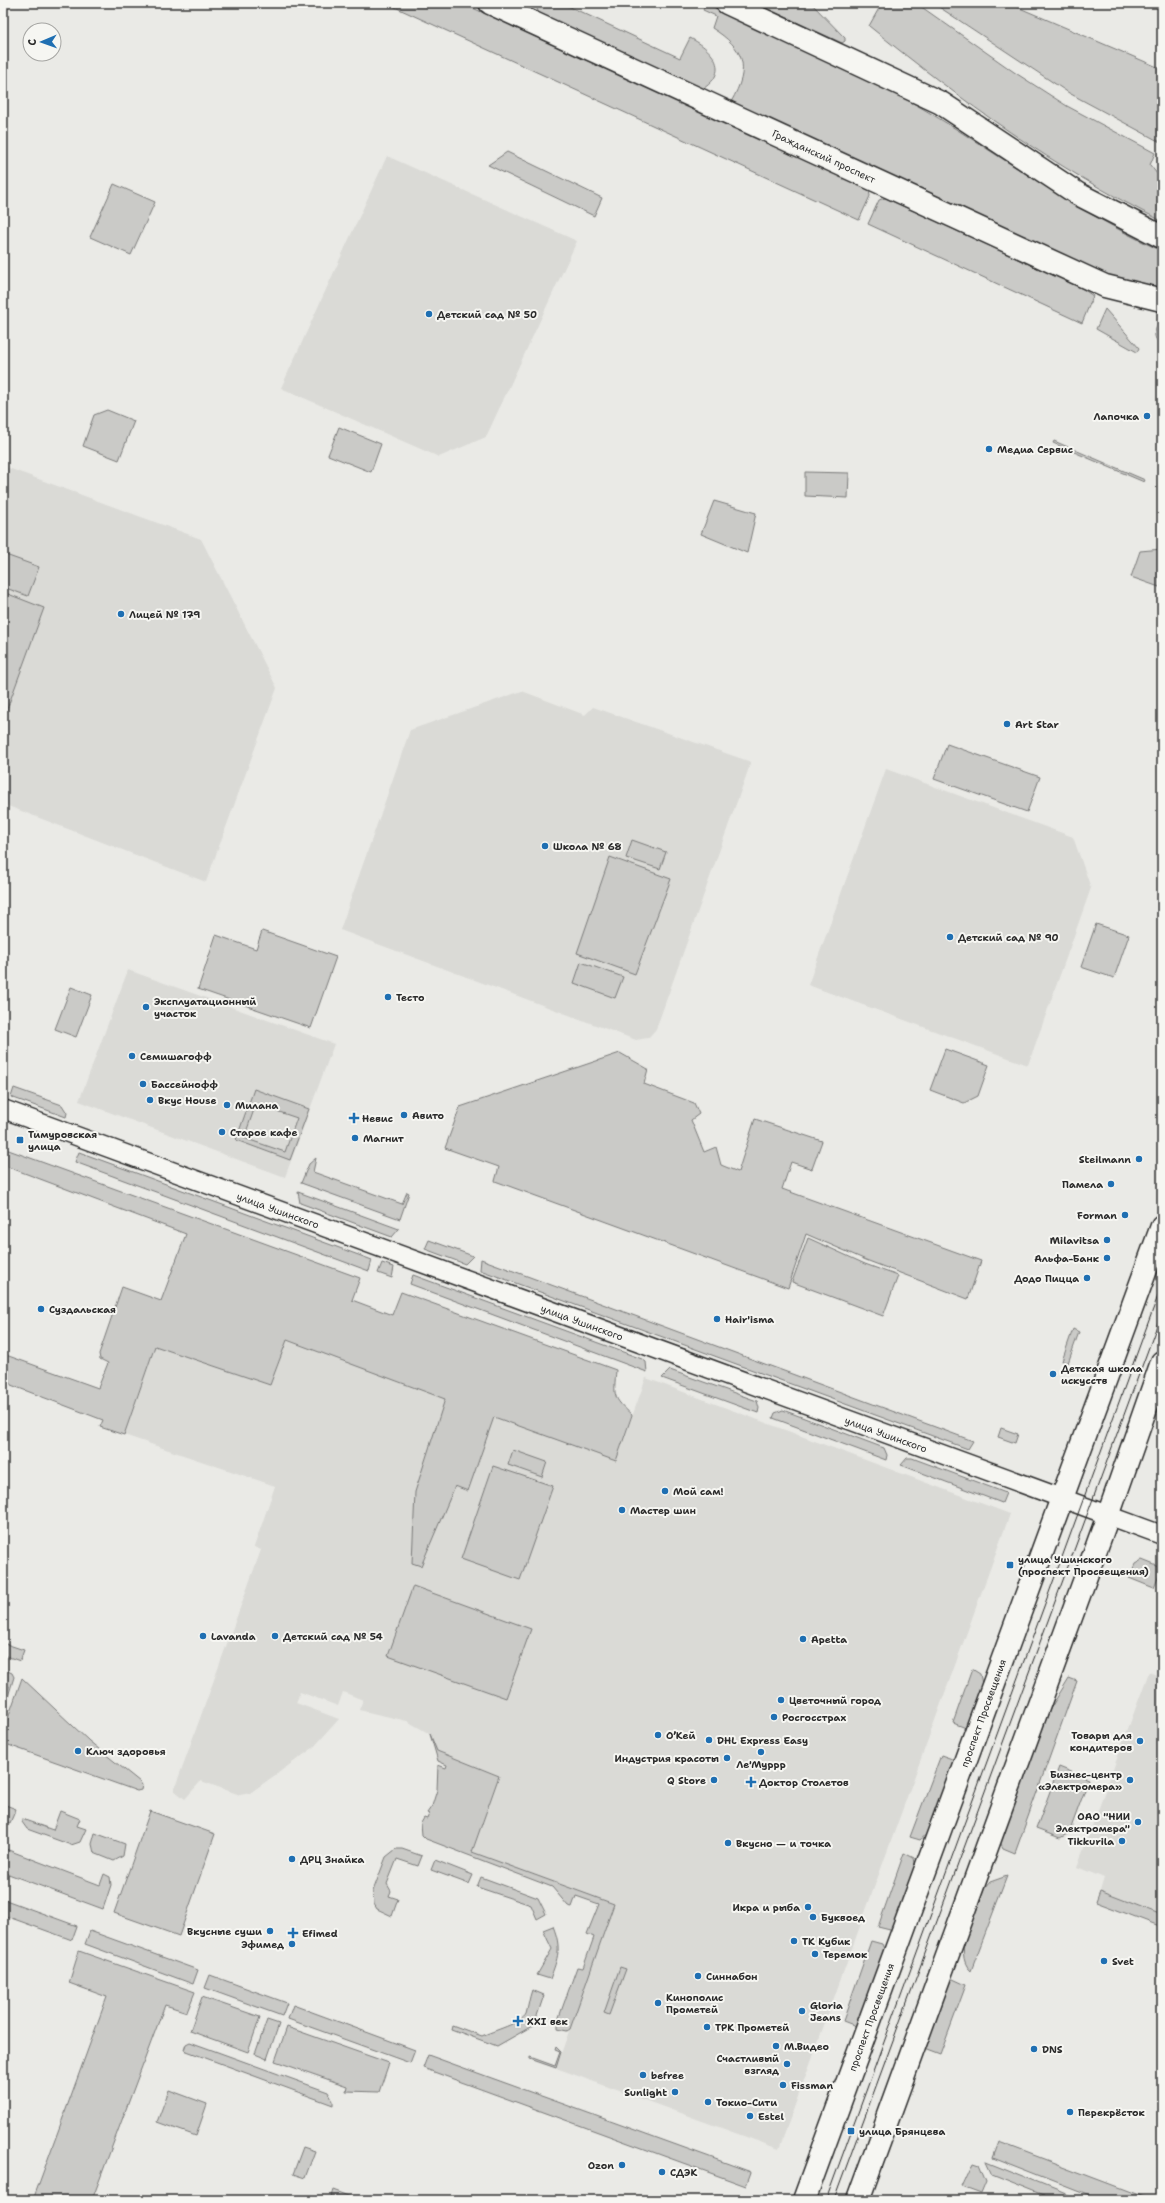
<svg xmlns="http://www.w3.org/2000/svg" width="1165" height="2203" font-family="'Shantell Sans',sans-serif">
	<rect width="100%" height="100%" fill="#eaeae6"/>
	<filter id="ink" filterUnits="userSpaceOnUse"><feTurbulence type="fractalNoise" baseFrequency=".025" numOctaves="2"/><feDisplacementMap in="SourceGraphic" scale="8" xChannelSelector="R" yChannelSelector="G"/><feConvolveMatrix kernelMatrix="1 2 1 2 8 2 1 2 1" color-interpolation-filters="sRGB"/></filter>
	<g filter="url(#ink)">
		<path fill="#dadad6" d="M 387,156 L 577,241 L 486,437 L 439,457 L 281,388 Z
			M 3,466 L 201,539 L 277,688 L 206,882 L 3,804 Z
			M 522,691 L 585,715 L 593,707 L 751,762 L 656,1029 L 648,1038 L 636,1040 L 340,930 L 410,730 Z
			M 886,769 L 1073,837 L 1091,888 L 1028,1065 L 808,985 Z
			M 128,970 L 334,1044 L 285,1177 L 79,1101 Z
			M 286,1340 L 616,1461 L 646,1378 L 1010,1514 L 779,2149 L 556,2068 L 614,1904 L 472,1852 L 499,1776 L 437,1751 L 430,1734 L 407,1721 L 359,1710 L 363,1700 L 343,1692 L 338,1706 L 300,1692 L 296,1703 L 339,1719 L 313,1748 L 250,1793 L 240,1795 L 201,1781 L 185,1799 L 174,1790 L 261,1550 L 254,1547 L 275,1486 L 124,1435 L 155,1346 L 270,1385 Z
			M 1149,1672 L 1162,1677 L 1162,1915 L 1100,1891 L 1104,1878 L 1077,1867 Z"/>
		<path fill="#cacac7" stroke="#7a7a79" fill-rule="evenodd" d="M 386,3 L 462,3 L 869,190 L 870,196 L 859,220 Z
			M 538,3 L 567,3 L 566,5 L 680,58 L 690,38 C 714,50 731,72 701,90 L 540,15 L 537,9 Z
			M 755,3 L 811,3 L 845,38 L 845,41 L 842,43 Z
			M 882,3 L 916,3 L 1014,72 L 1067,106 L 1155,153 L 1150,165 L 1162,180 L 1162,221 C 1054,168 963,102 869,26 Z
			M 933,3 L 1008,3 L 1162,69 L 1162,143 L 1069,93 Z
			M 706,4 C 774,35 844,63 908,100 C 993,149 1072,210 1162,251 L 1162,287 L 1123,282 L 1107,275 L 731,102 C 751,67 745,49 712,28 L 716,16 L 703,10 Z
			M 507,152 L 602,198 L 594,216 L 488,165 Z
			M 114,184 L 155,202 L 131,255 L 90,237 Z
			M 885,198 L 1083,289 L 1093,296 L 1082,323 L 868,224 L 879,200 Z
			M 1105,309 L 1139,348 L 1137,352 L 1096,329 Z
			M 1159,324 L 1162,324 L 1162,344 C 1153,340 1153,331 1159,324 Z
			M 107,410 L 134,421 L 119,460 L 83,446 L 94,415 Z
			M 339,427 L 381,444 L 371,472 L 328,455 Z
			M 1054,441 L 1145,480 L 1144,482 L 1053,443 Z
			M 805,472 L 849,473 L 848,498 L 805,496 Z
			M 714,501 L 756,513 L 747,553 L 701,534 Z
			M 1162,549 L 1162,588 L 1131,577 L 1140,551 Z
			M 3,554 L 39,567 L 28,596 L 3,587 Z
			M 3,592 L 44,608 L 3,720 Z
			M 947,744 L 1040,777 L 1027,812 L 934,779 Z
			M 632,840 L 666,852 L 660,869 L 626,858 Z
			M 610,857 L 671,879 L 635,974 L 577,953 Z
			M 1096,924 L 1129,935 L 1114,978 L 1081,967 Z
			M 262,931 L 336,957 L 311,1028 L 198,989 L 216,935 L 256,949 Z
			M 581,962 L 623,977 L 615,998 L 574,983 Z
			M 71,987 L 92,995 L 76,1037 L 55,1029 Z
			M 945,1049 L 989,1065 L 978,1096 L 964,1103 L 930,1090 Z
			M 620,1053 L 648,1069 L 644,1084 L 694,1103 L 699,1114 L 691,1120 L 704,1152 L 716,1147 L 721,1165 L 738,1172 L 755,1119 L 822,1141 L 812,1169 L 791,1162 L 782,1189 L 981,1261 L 968,1299 L 866,1260 L 806,1234 L 788,1288 L 495,1181 L 499,1167 L 445,1148 L 460,1107 Z
			M 14,1088 L 62,1105 L 67,1113 L 66,1117 L 11,1097 Z
			M 254,1089 L 309,1109 L 290,1160 L 236,1140 ZM 256,1104 L 297,1118 L 285,1152 L 244,1138 Z
			M 3,1148 L 360,1278 L 352,1300 L 392,1315 L 401,1292 L 616,1370 C 614,1396 612,1397 632,1415 L 616,1461 L 494,1417 L 468,1491 L 455,1486 L 421,1566 L 412,1563 L 415,1492 L 445,1399 L 287,1340 L 270,1385 L 155,1346 L 124,1435 L 100,1427 L 103,1420 L 11,1385 L 11,1383 L 3,1380 L 3,1354 L 98,1388 L 108,1363 L 100,1359 L 99,1354 L 122,1287 L 161,1301 L 186,1234 L 3,1165 Z
			M 79,1152 L 372,1260 L 369,1271 L 75,1162 Z
			M 316,1158 L 313,1172 L 402,1204 L 407,1192 L 409,1193 L 400,1219 L 301,1183 L 309,1164 Z
			M 298,1192 L 399,1229 L 392,1237 L 300,1203 Z
			M 808,1238 L 865,1264 L 898,1276 L 883,1316 L 792,1282 Z
			M 429,1240 L 473,1256 L 465,1264 L 425,1249 Z
			M 481,1259 L 973,1441 L 968,1449 L 480,1270 Z
			M 382,1263 L 394,1267 L 392,1278 L 378,1273 Z
			M 413,1275 L 642,1359 L 646,1362 L 647,1372 L 410,1284 Z
			M 1073,1329 L 1079,1332 L 1068,1363 L 1062,1361 Z
			M 670,1370 L 757,1401 L 759,1408 L 758,1413 L 662,1378 Z
			M 783,1410 L 884,1448 L 887,1455 L 886,1460 L 773,1418 L 775,1413 Z
			M 1001,1428 L 1018,1434 L 1015,1443 L 998,1437 Z
			M 513,1450 L 547,1462 L 542,1477 L 508,1465 Z
			M 907,1458 L 912,1458 L 1006,1493 L 1002,1503 L 901,1465 Z
			M 493,1466 L 553,1486 L 520,1580 L 461,1559 Z
			M 1142,1560 L 1162,1568 L 1154,1588 L 1129,1578 L 1135,1564 Z
			M 413,1586 L 531,1629 L 506,1698 L 388,1656 Z
			M 3,1643 L 24,1650 L 20,1661 L 3,1655 Z
			M 3,1669 L 12,1673 L 14,1677 L 6,1703 L 3,1702 L 9,1686 L 3,1684 Z
			M 972,1669 L 980,1674 L 982,1684 L 966,1728 L 953,1723 Z
			M 22,1678 L 89,1741 L 140,1782 L 142,1785 L 141,1790 L 137,1791 L 3,1743 L 3,1732 Z
			M 1069,1678 L 1077,1681 L 1015,1853 L 1003,1848 L 1000,1842 L 1050,1709 Z
			M 430,1734 L 437,1751 L 499,1776 L 472,1852 L 614,1904 L 570,2029 L 567,2031 L 558,2029 L 558,2020 L 577,1967 L 583,1968 L 594,1937 L 587,1934 L 599,1904 L 576,1896 L 572,1907 L 568,1906 L 552,1887 L 426,1839 L 422,1835 L 421,1823 L 424,1818 L 427,1819 L 429,1814 L 427,1813 L 432,1806 L 437,1790 L 438,1765 L 446,1768 L 447,1765 L 438,1761 Z
			M 941,1755 L 955,1760 L 928,1833 L 920,1840 L 910,1837 Z
			M 1059,1767 L 1089,1779 L 1069,1833 L 1060,1838 L 1036,1829 Z
			M 3,1804 L 16,1809 L 10,1823 L 3,1820 Z
			M 60,1811 L 80,1819 L 77,1826 L 86,1829 L 80,1842 L 71,1845 L 27,1829 L 22,1822 L 22,1819 L 53,1830 Z
			M 150,1811 L 215,1834 L 179,1936 L 114,1913 Z
			M 95,1833 L 125,1844 L 123,1856 L 114,1861 L 94,1853 L 92,1844 Z
			M 3,1848 L 100,1885 L 104,1874 L 110,1877 L 111,1885 L 103,1909 L 3,1872 Z
			M 396,1849 L 402,1849 L 422,1856 L 418,1866 L 397,1859 L 387,1884 L 391,1891 L 389,1896 L 398,1899 L 392,1916 L 377,1909 L 374,1904 L 373,1891 L 386,1857 Z
			M 904,1853 L 914,1858 L 916,1868 L 894,1925 L 890,1930 L 878,1927 Z
			M 435,1860 L 473,1875 L 469,1884 L 431,1870 Z
			M 1007,1876 L 971,1971 C 951,1953 976,1910 984,1889 L 990,1882 Z
			M 481,1877 L 538,1898 L 546,1914 L 537,1919 L 531,1905 L 477,1887 Z
			M 1100,1891 L 1162,1915 L 1162,1927 L 1096,1902 Z
			M 3,1899 L 77,1926 L 72,1940 L 3,1915 Z
			M 553,1926 C 562,1949 558,1957 550,1979 L 537,1975 L 552,1949 L 543,1930 Z
			M 90,1931 L 198,1970 L 193,1984 L 85,1944 Z
			M 871,1941 L 882,1944 L 884,1949 L 884,1953 L 856,2026 L 843,2021 Z
			M 79,1951 L 195,1992 L 187,2012 L 165,2005 L 92,2200 L 33,2200 L 107,1997 L 69,1983 Z
			M 620,1967 L 626,1969 L 609,2015 L 604,2013 Z
			M 210,1975 L 287,2003 L 282,2016 L 205,1988 Z
			M 953,1979 L 966,1985 L 940,2055 L 924,2049 L 950,1981 Z
			M 532,1990 L 544,1995 L 534,2025 L 497,2046 L 451,2029 L 452,2025 L 482,2036 C 492,2031 522,2023 526,2014 C 528,2008 529,1998 532,1990 Z
			M 202,1997 L 260,2017 L 248,2052 L 190,2031 Z
			M 293,2005 L 415,2050 L 410,2063 L 288,2019 Z
			M 267,2020 L 279,2024 L 267,2059 L 255,2054 Z
			M 287,2027 L 389,2063 L 379,2092 L 346,2091 L 347,2086 L 275,2061 Z
			M 190,2042 L 328,2092 L 333,2101 L 333,2105 L 184,2050 L 186,2044 Z
			M 556,2047 L 561,2052 L 556,2068 L 530,2059 L 530,2057 L 555,2066 L 560,2052 L 555,2050 Z
			M 428,2055 L 751,2172 L 746,2186 L 423,2068 Z
			M 169,2090 L 207,2104 L 196,2136 L 157,2122 Z
			M 999,2142 L 1152,2200 L 1100,2200 L 993,2158 Z
			M 303,2147 L 315,2151 L 305,2178 L 293,2174 Z
			M 986,2162 L 1081,2200 L 1054,2200 L 992,2175 Z
			M 973,2163 L 979,2165 L 986,2182 L 981,2194 L 962,2187 Z
			M 333,2190 L 352,2197 L 351,2200 L 330,2200 Z"/>
		<g fill="none" stroke-linecap="round" stroke-linejoin="round">
			<g stroke="#2b2b2b" stroke-width="21">
				<path id="minor" d="M 3,1109 L 1162,1535"/>
			</g>
			<g stroke="#2b2b2b" stroke-width="25">
				<path id="major" d="M 490,3 L 1105,286 L 1162,300
					M 727,3 L 941,103 L 1078,194 L 1162,237
					M 804,2200 L 1162,1226
					M 858,2200 L 1108,1516 L 1162,1362"/>
			</g>
			<use href="#minor" stroke="#f6f6f2" stroke-width="18"/>
			<use href="#major" stroke="#f6f6f2" stroke-width="22"/>
			<path stroke="#2b2b2b" stroke-width="1" d="M 826,2200 L 1162,1285
				M 834,2200 L 1162,1312"/>
		</g>
	</g>
	<g fill="#1f6fb2" stroke="#f6f6f2" stroke-width="1.5">
		<circle cx="429" cy="314" r="4"/>
		<circle cx="1147" cy="416" r="4"/>
		<circle cx="989" cy="449" r="4"/>
		<circle cx="121" cy="614" r="4"/>
		<circle cx="1007" cy="724" r="4"/>
		<circle cx="545" cy="846" r="4"/>
		<circle cx="950" cy="937" r="4"/>
		<circle cx="388" cy="997" r="4"/>
		<circle cx="146" cy="1007" r="4"/>
		<circle cx="132" cy="1056" r="4"/>
		<circle cx="143" cy="1084" r="4"/>
		<circle cx="150" cy="1100" r="4"/>
		<circle cx="227" cy="1105" r="4"/>
		<circle cx="404" cy="1115" r="4"/>
		<path d="M352 1112h4v4h4v4h-4v4h-4v-4h-4v-4h4z"/>
		<circle cx="222" cy="1132" r="4"/>
		<circle cx="355" cy="1138" r="4"/>
		<rect x="16" y="1136" width="8" height="8" rx="2"/>
		<circle cx="1139" cy="1159" r="4"/>
		<circle cx="1111" cy="1184" r="4"/>
		<circle cx="1125" cy="1215" r="4"/>
		<circle cx="1107" cy="1240" r="4"/>
		<circle cx="1107" cy="1258" r="4"/>
		<circle cx="1087" cy="1278" r="4"/>
		<circle cx="41" cy="1309" r="4"/>
		<circle cx="717" cy="1319" r="4"/>
		<circle cx="1053" cy="1374" r="4"/>
		<circle cx="665" cy="1491" r="4"/>
		<circle cx="622" cy="1510" r="4"/>
		<rect x="1006" y="1561" width="8" height="8" rx="2"/>
		<circle cx="203" cy="1636" r="4"/>
		<circle cx="275" cy="1636" r="4"/>
		<circle cx="803" cy="1639" r="4"/>
		<circle cx="781" cy="1700" r="4"/>
		<circle cx="774" cy="1717" r="4"/>
		<circle cx="658" cy="1735" r="4"/>
		<circle cx="709" cy="1740" r="4"/>
		<circle cx="1140" cy="1741" r="4"/>
		<circle cx="78" cy="1751" r="4"/>
		<circle cx="761" cy="1752" r="4"/>
		<circle cx="727" cy="1758" r="4"/>
		<circle cx="714" cy="1780" r="4"/>
		<circle cx="1130" cy="1780" r="4"/>
		<path d="M749 1776h4v4h4v4h-4v4h-4v-4h-4v-4h4z"/>
		<circle cx="1138" cy="1822" r="4"/>
		<circle cx="1122" cy="1841" r="4"/>
		<circle cx="728" cy="1843" r="4"/>
		<circle cx="292" cy="1859" r="4"/>
		<circle cx="808" cy="1907" r="4"/>
		<circle cx="813" cy="1917" r="4"/>
		<circle cx="270" cy="1931" r="4"/>
		<path d="M291 1927h4v4h4v4h-4v4h-4v-4h-4v-4h4z"/>
		<circle cx="794" cy="1941" r="4"/>
		<circle cx="292" cy="1944" r="4"/>
		<circle cx="815" cy="1954" r="4"/>
		<circle cx="1104" cy="1961" r="4"/>
		<circle cx="698" cy="1976" r="4"/>
		<circle cx="658" cy="2003" r="4"/>
		<circle cx="802" cy="2011" r="4"/>
		<path d="M516 2015h4v4h4v4h-4v4h-4v-4h-4v-4h4z"/>
		<circle cx="707" cy="2027" r="4"/>
		<circle cx="776" cy="2046" r="4"/>
		<circle cx="1034" cy="2049" r="4"/>
		<circle cx="787" cy="2064" r="4"/>
		<circle cx="643" cy="2075" r="4"/>
		<circle cx="783" cy="2085" r="4"/>
		<circle cx="675" cy="2092" r="4"/>
		<circle cx="708" cy="2102" r="4"/>
		<circle cx="1070" cy="2112" r="4"/>
		<circle cx="750" cy="2116" r="4"/>
		<rect x="847" y="2127" width="8" height="8" rx="2"/>
		<circle cx="622" cy="2165" r="4"/>
		<circle cx="662" cy="2172" r="4"/>
	</g>
	<g text-anchor="middle" stroke-width="4" stroke-linejoin="round" paint-order="stroke">
		<g font-size="10" fill="#2b2b2b" stroke="#f6f6f2">
			<text transform="translate(824 156) rotate(25)" y="4">Гражданский проспект</text>
			<text transform="translate(278 1210) rotate(20)" y="4">улица Ушинского</text>
			<text transform="translate(582 1322) rotate(20)" y="4">улица Ушинского</text>
			<text transform="translate(886 1434) rotate(20)" y="4">улица Ушинского</text>
			<text transform="translate(983 1713) rotate(-70)" y="4">проспект Просвещения</text>
			<text transform="translate(871 2017) rotate(-70)" y="4">проспект Просвещения</text>
		</g>
		<g font-size="10" font-weight="bold" fill="#2b2b2b" stroke="#f6f6f2" text-anchor="start">
			<text x="437" y="318">Детский сад № 50</text>
			<text x="1139" y="420" text-anchor="end">Лапочка</text>
			<text x="997" y="453">Медиа Сервис</text>
			<text x="129" y="618">Лицей № 179</text>
			<text x="1015" y="728">Art Star</text>
			<text x="553" y="850">Школа № 68</text>
			<text x="958" y="941">Детский сад № 90</text>
			<text x="396" y="1001">Тесто</text>
			<text x="154" y="1005">Эксплуатационный<tspan x="154" dy="12">участок</tspan></text>
			<text x="140" y="1060">Семишагофф</text>
			<text x="151" y="1088">Бассейнофф</text>
			<text x="158" y="1104">Вкус House</text>
			<text x="235" y="1109">Милана</text>
			<text x="412" y="1119">Авито</text>
			<text x="362" y="1122">Невис</text>
			<text x="230" y="1136">Старое кафе</text>
			<text x="28" y="1138">Тимуровская<tspan x="28" dy="12">улица</tspan></text>
			<text x="363" y="1142">Магнит</text>
			<text x="1131" y="1163" text-anchor="end">Steilmann</text>
			<text x="1103" y="1188" text-anchor="end">Памела</text>
			<text x="1117" y="1219" text-anchor="end">Forman</text>
			<text x="1099" y="1244" text-anchor="end">Milavitsa</text>
			<text x="1099" y="1262" text-anchor="end">Альфа-Банк</text>
			<text x="1079" y="1282" text-anchor="end">Додо Пицца</text>
			<text x="49" y="1313">Суздальская</text>
			<text x="725" y="1323">Hair'isma</text>
			<text x="1061" y="1372">Детская школа<tspan x="1061" dy="12">искусств</tspan></text>
			<text x="673" y="1495">Мой сам!</text>
			<text x="630" y="1514">Мастер шин</text>
			<text x="1018" y="1563">улица Ушинского<tspan x="1018" dy="12">(проспект Просвещения)</tspan></text>
			<text x="211" y="1640">Lavanda</text>
			<text x="283" y="1640">Детский сад № 54</text>
			<text x="811" y="1643">Apetta</text>
			<text x="789" y="1704">Цветочный город</text>
			<text x="782" y="1721">Росгосстрах</text>
			<text x="666" y="1739">О’Кей</text>
			<text x="1132" y="1739" text-anchor="end">Товары для<tspan x="1132" dy="12">кондитеров</tspan></text>
			<text x="717" y="1744">DHL Express Easy</text>
			<text x="86" y="1755">Ключ здоровья</text>
			<text x="719" y="1762" text-anchor="end">Индустрия красоты</text>
			<text x="761" y="1768" text-anchor="middle">Ле'Муррр</text>
			<text x="1122" y="1778" text-anchor="end">Бизнес-центр<tspan x="1122" dy="12">«Электромера»</tspan></text>
			<text x="706" y="1784" text-anchor="end">Q Store</text>
			<text x="759" y="1786">Доктор Столетов</text>
			<text x="1130" y="1820" text-anchor="end">ОАО "НИИ<tspan x="1130" dy="12">Электромера"</tspan></text>
			<text x="1114" y="1845" text-anchor="end">Tikkurila</text>
			<text x="736" y="1847">Вкусно — и точка</text>
			<text x="300" y="1863">ДРЦ Знайка</text>
			<text x="800" y="1911" text-anchor="end">Икра и рыба</text>
			<text x="821" y="1921">Буквоед</text>
			<text x="262" y="1935" text-anchor="end">Вкусные суши</text>
			<text x="302" y="1937">Efimed</text>
			<text x="802" y="1945">ТК Кубик</text>
			<text x="284" y="1948" text-anchor="end">Эфимед</text>
			<text x="823" y="1958">Теремок</text>
			<text x="1112" y="1965">Svet</text>
			<text x="706" y="1980">Синнабон</text>
			<text x="666" y="2001">Кинополис<tspan x="666" dy="12">Прометей</tspan></text>
			<text x="810" y="2009">Gloria<tspan x="810" dy="12">Jeans</tspan></text>
			<text x="527" y="2025">XXI век</text>
			<text x="715" y="2031">ТРК Прометей</text>
			<text x="784" y="2050">М.Видео</text>
			<text x="1042" y="2053">DNS</text>
			<text x="779" y="2062" text-anchor="end">Счастливый<tspan x="779" dy="12">взгляд</tspan></text>
			<text x="651" y="2079">befree</text>
			<text x="791" y="2089">Fissman</text>
			<text x="667" y="2096" text-anchor="end">Sunlight</text>
			<text x="716" y="2106">Токио-Сити</text>
			<text x="1078" y="2116">Перекрёсток</text>
			<text x="758" y="2120">Estel</text>
			<text x="859" y="2135">улица Брянцева</text>
			<text x="614" y="2169" text-anchor="end">Ozon</text>
			<text x="670" y="2176">СДЭК</text>
		</g>
	</g>
	<rect width="1165" height="2203" fill="none" stroke="#f6f6f2" stroke-width="16"/>
	<rect x="8" y="8" width="1149" height="2187" fill="none" stroke="#2b2b2b" stroke-width="1.5" filter="url(#ink)"/>
	<g transform="translate(42 42) rotate(268)"><circle r="19" fill="#f6f6f2" stroke="#a5a5a2"/>
	<path d="M0-3L7 15L0 10L-7 15Z" fill="#1f6fb2"/>
	<text y="-6" font-size="11" font-weight="bold" text-anchor="middle" fill="#2b2b2b">С</text>
	</g>
</svg>
